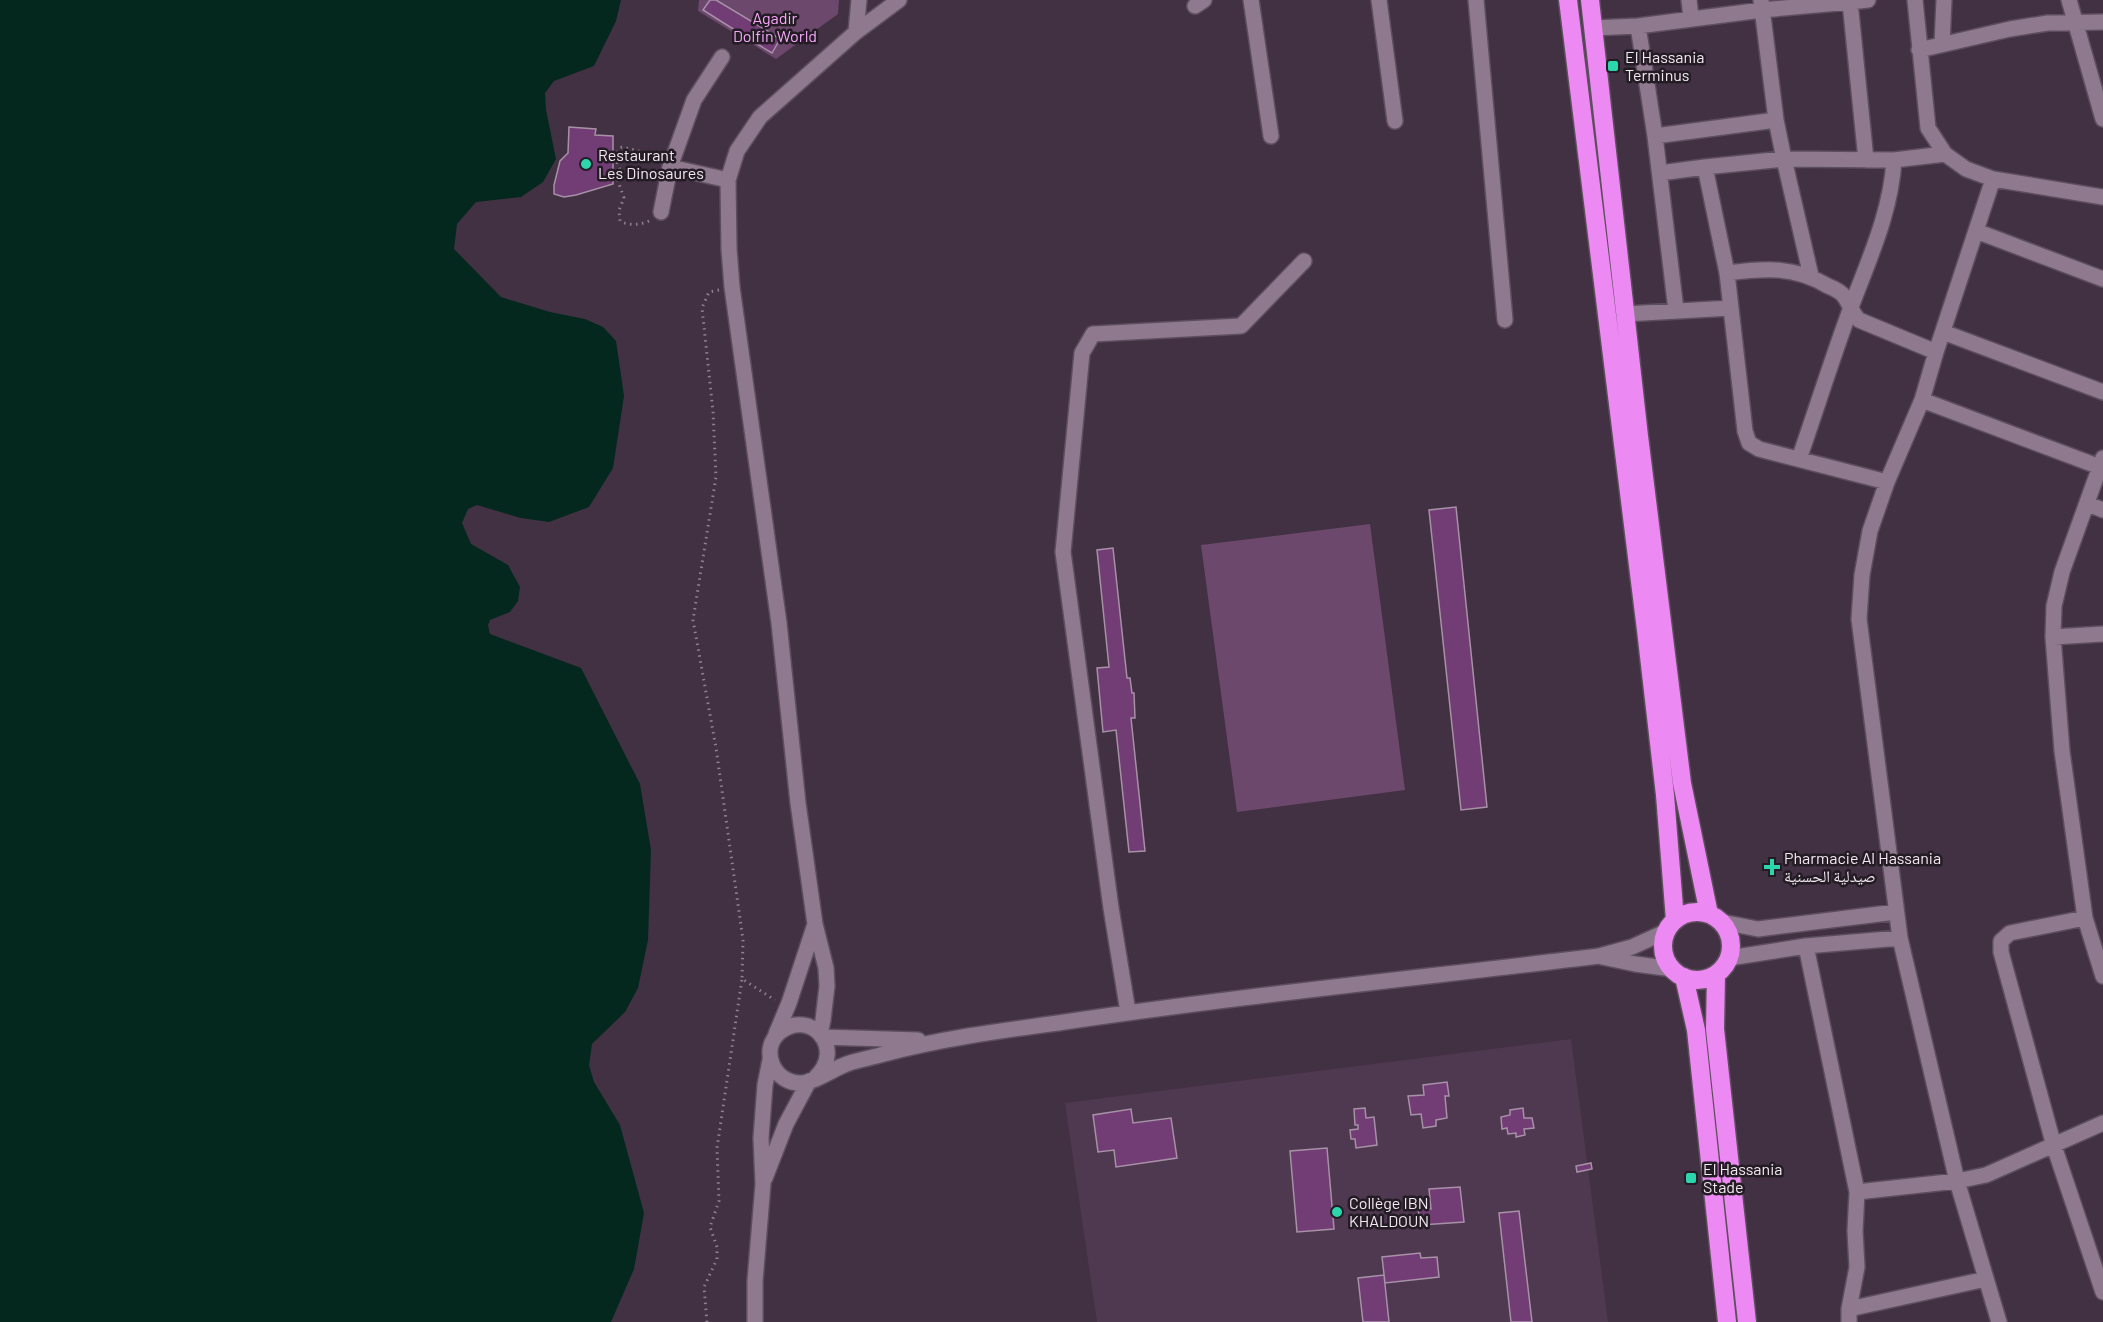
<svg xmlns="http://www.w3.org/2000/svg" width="2103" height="1322" font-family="Barlow,'Noto Naskh Arabic',sans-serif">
	<rect width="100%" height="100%" fill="#423043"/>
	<path fill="#4f3950" d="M 1571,1039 L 1608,1322 L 1097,1322 L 1065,1103 Z"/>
	<path fill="#6c486d" d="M 699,0 L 839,0 L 838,14 L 776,59 L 698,11 Z
		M 1370,524 L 1405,790 L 1237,812 L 1201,545 Z"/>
	<path fill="#04281e" d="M 0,0 L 621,0 L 616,21 L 594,66 L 554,81 L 545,93 L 546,110 L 556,159 L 543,182 L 521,197 L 476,202 L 457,224 L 454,249 L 501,297 L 550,312 L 585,319 L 603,327 L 616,341 L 624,396 L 613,468 L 589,507 L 549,522 L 521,518 L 477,505 L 468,509 L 462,523 L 471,544 L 508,565 L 520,587 L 518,601 L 510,612 L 490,620 L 488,625 L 490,634 L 581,668 L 640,784 L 651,850 L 648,940 L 638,988 L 625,1012 L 592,1044 L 589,1065 L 594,1082 L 620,1125 L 644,1213 L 634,1269 L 611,1322 L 0,1322 Z"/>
	<path fill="#723c75" stroke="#a791a7" stroke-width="1.5" d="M 710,0 L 716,0 L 766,30 L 757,44 L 703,10 Z
		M 766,30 L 780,39 L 772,53 L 757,44 Z
		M 569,127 L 596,129 L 595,135 L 613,136 L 613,184 L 576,195 L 564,197 L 554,194 L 554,185 L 560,161 L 568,153 Z
		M 1456,507 L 1487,807 L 1461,810 L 1429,510 Z
		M 1113,548 L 1127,678 L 1130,678 L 1132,693 L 1134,693 L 1135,718 L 1131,718 L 1145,851 L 1129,852 L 1116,730 L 1103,732 L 1097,668 L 1109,667 L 1097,550 Z
		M 1447,1082 L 1449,1096 L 1445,1096 L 1447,1118 L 1436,1120 L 1436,1126 L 1423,1128 L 1421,1114 L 1411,1115 L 1408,1096 L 1424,1095 L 1423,1085 Z
		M 1365,1108 L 1366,1118 L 1374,1117 L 1377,1145 L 1356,1148 L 1355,1139 L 1351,1139 L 1350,1130 L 1358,1129 L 1358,1125 L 1355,1125 L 1354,1109 Z
		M 1523,1108 L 1524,1118 L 1532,1118 L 1534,1128 L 1524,1129 L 1525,1135 L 1516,1137 L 1516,1133 L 1508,1134 L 1507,1128 L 1502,1129 L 1501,1117 L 1510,1115 L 1510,1110 Z
		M 1131,1109 L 1133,1123 L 1171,1118 L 1177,1158 L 1116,1167 L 1114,1150 L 1098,1152 L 1093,1115 Z
		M 1327,1148 L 1334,1229 L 1297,1232 L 1290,1151 Z
		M 1591,1163 L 1592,1169 L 1577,1172 L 1576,1166 Z
		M 1460,1187 L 1464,1222 L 1421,1225 L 1418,1209 L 1431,1209 L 1429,1189 Z
		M 1519,1211 L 1532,1322 L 1511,1322 L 1499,1213 Z
		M 1420,1253 L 1421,1258 L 1437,1257 L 1439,1277 L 1385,1283 L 1382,1257 Z
		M 1384,1275 L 1389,1322 L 1363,1322 L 1358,1278 Z"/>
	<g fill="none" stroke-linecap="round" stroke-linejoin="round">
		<g stroke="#5d4e5e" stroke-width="18">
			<path id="minor" d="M 1251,0 L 1271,136
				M 1379,0 L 1395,121
				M 1476,0 L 1505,320
				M 1689,0 L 1691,18
				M 1761,0 L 1776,120 L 1784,159 L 1894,160
				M 1915,0 L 1928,128 L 1945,154 L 1966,169 L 1993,179 L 2103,197
				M 2069,0 L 2103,119
				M 1850,2 L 1868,0
				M 1195,6 L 1204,0
				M 1638,26 L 1655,136 L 1676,310
				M 1593,28 L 1638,26 L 1762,10 L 1850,2 L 1866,160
				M 856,32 L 859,0
				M 1942,44 L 1944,0
				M 1919,50 L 2010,29 L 2048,23 L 2103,22
				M 1655,136 L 1776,120
				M 670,167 L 694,100 L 722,57
				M 1660,173 L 1705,167
				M 1993,179 L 1936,352 L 1922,400 L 1887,482 L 1870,531 L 1862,575 L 1859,619 L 1900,938 L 1957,1181 L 1999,1322
				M 661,212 L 670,167 L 728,180
				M 1976,231 L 2103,279
				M 1727,273 L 1705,167 L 1784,159 L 1811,276
				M 1625,314 L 1731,308
				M 1943,332 L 2103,392
				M 1922,400 L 2100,467
				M 2103,458 L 2062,572 L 2054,606 L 2053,637 L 2062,751 L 2085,918 L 2103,976
				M 1799,459 C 1816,410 1832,359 1850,310 C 1868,261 1891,213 1894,160 L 1945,154
				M 1887,482 L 1759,449 L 1749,443 L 1745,431 L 1727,273 C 1765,268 1794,266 1828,286 C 1833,288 1840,291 1844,296 C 1850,304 1851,312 1859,320 L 1936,352
				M 2088,504 L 2103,510
				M 2053,637 L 2103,634
				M 2085,918 L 2010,933 L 2001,941 L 2001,952 L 2054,1146 L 2103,1292
				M 1722,922 L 1758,929 L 1896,912
				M 1806,946 L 1857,1192 L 1957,1181 L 1986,1175 L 2103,1123
				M 1602,957 L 1635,964 L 1673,969
				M 1729,958 L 1806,946 L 1900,938
				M 1128,1012 L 1111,908 L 1063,552 L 1082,353 L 1093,334 L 1241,326 L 1304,261
				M 776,1034 L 789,1003 L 815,924
				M 820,1034 L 823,1020 L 827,986 L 826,968 L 815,924 L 798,803 L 779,623 L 732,287 L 729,249 L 728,180 L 737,151 L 760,117 L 856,32 L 899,0
				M 822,1037 L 918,1040
				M 816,1077 C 846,1048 810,1008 780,1032 C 758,1050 775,1085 802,1083 C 815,1082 830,1071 842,1066 C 854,1060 868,1059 880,1055 C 938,1039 998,1031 1058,1023 C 1238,996 1419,978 1599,956 L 1632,947 L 1667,931
				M 765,1178 L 786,1124 L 809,1081
				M 1849,1309 L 1986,1279
				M 755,1322 L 755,1281 L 763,1184 L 761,1138 L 765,1085 L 770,1060
				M 1849,1322 L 1849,1309 L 1857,1267 L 1855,1231 L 1857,1192"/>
		</g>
		<g stroke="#5d4e5e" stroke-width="21">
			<path id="highway" d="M 1568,0 L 1646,630 L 1665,795 L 1675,920
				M 1590,0 L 1639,436 L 1682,783 L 1709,914
				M1663 946a34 34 0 1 1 68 0a34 34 0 1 1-68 0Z
				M 1716,975 L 1715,1029 L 1747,1322
				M 1684,977 L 1696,1030 L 1727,1322"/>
		</g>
		<path stroke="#908090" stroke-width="3" stroke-dasharray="1.5 4.5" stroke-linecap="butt" d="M 649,221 C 640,225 629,226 620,221 L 619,210 L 624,198 L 618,181 L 620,170 L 616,160 L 619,148 L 622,147 L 659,156
			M 719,290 L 709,292 L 702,308 L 713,411 L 716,477 L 693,620 L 716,748 L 743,940 L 742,979 L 775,1000
			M 707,1322 L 704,1287 L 717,1259 L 717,1247 L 710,1227 L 719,1201 L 717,1148 L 742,979"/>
		<use href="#minor" stroke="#8e798f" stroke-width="15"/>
		<use href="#highway" stroke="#ed89f2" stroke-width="18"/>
	</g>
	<g fill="#2cd5ab" stroke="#241c24" stroke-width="2">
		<rect x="1607" y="60" width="12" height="12" rx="3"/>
		<circle cx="586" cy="164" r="6"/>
		<path d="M1769 858h6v6h6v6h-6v6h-6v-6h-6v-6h6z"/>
		<rect x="1685" y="1172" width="12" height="12" rx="3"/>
		<circle cx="1337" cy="1212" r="6"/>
	</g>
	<g text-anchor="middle" stroke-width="5" stroke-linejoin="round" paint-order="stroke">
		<g font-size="16" fill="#f6a7f9" stroke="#241c24">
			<text x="775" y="24">Agadir<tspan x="775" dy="18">Dolfin World</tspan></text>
		</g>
		<g font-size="16" fill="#f3e7f3" stroke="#241c24" text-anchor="start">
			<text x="1625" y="63">El Hassania<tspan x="1625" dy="18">Terminus</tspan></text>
			<text x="598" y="161">Restaurant<tspan x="598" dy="18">Les Dinosaures</tspan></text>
			<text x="1784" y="864">Pharmacie Al Hassania<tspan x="1784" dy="18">صيدلية الحسنية</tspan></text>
			<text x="1703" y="1175">El Hassania<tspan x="1703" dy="18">Stade</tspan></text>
			<text x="1349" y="1209">Collège IBN<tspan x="1349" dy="18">KHALDOUN</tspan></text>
		</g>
	</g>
</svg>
